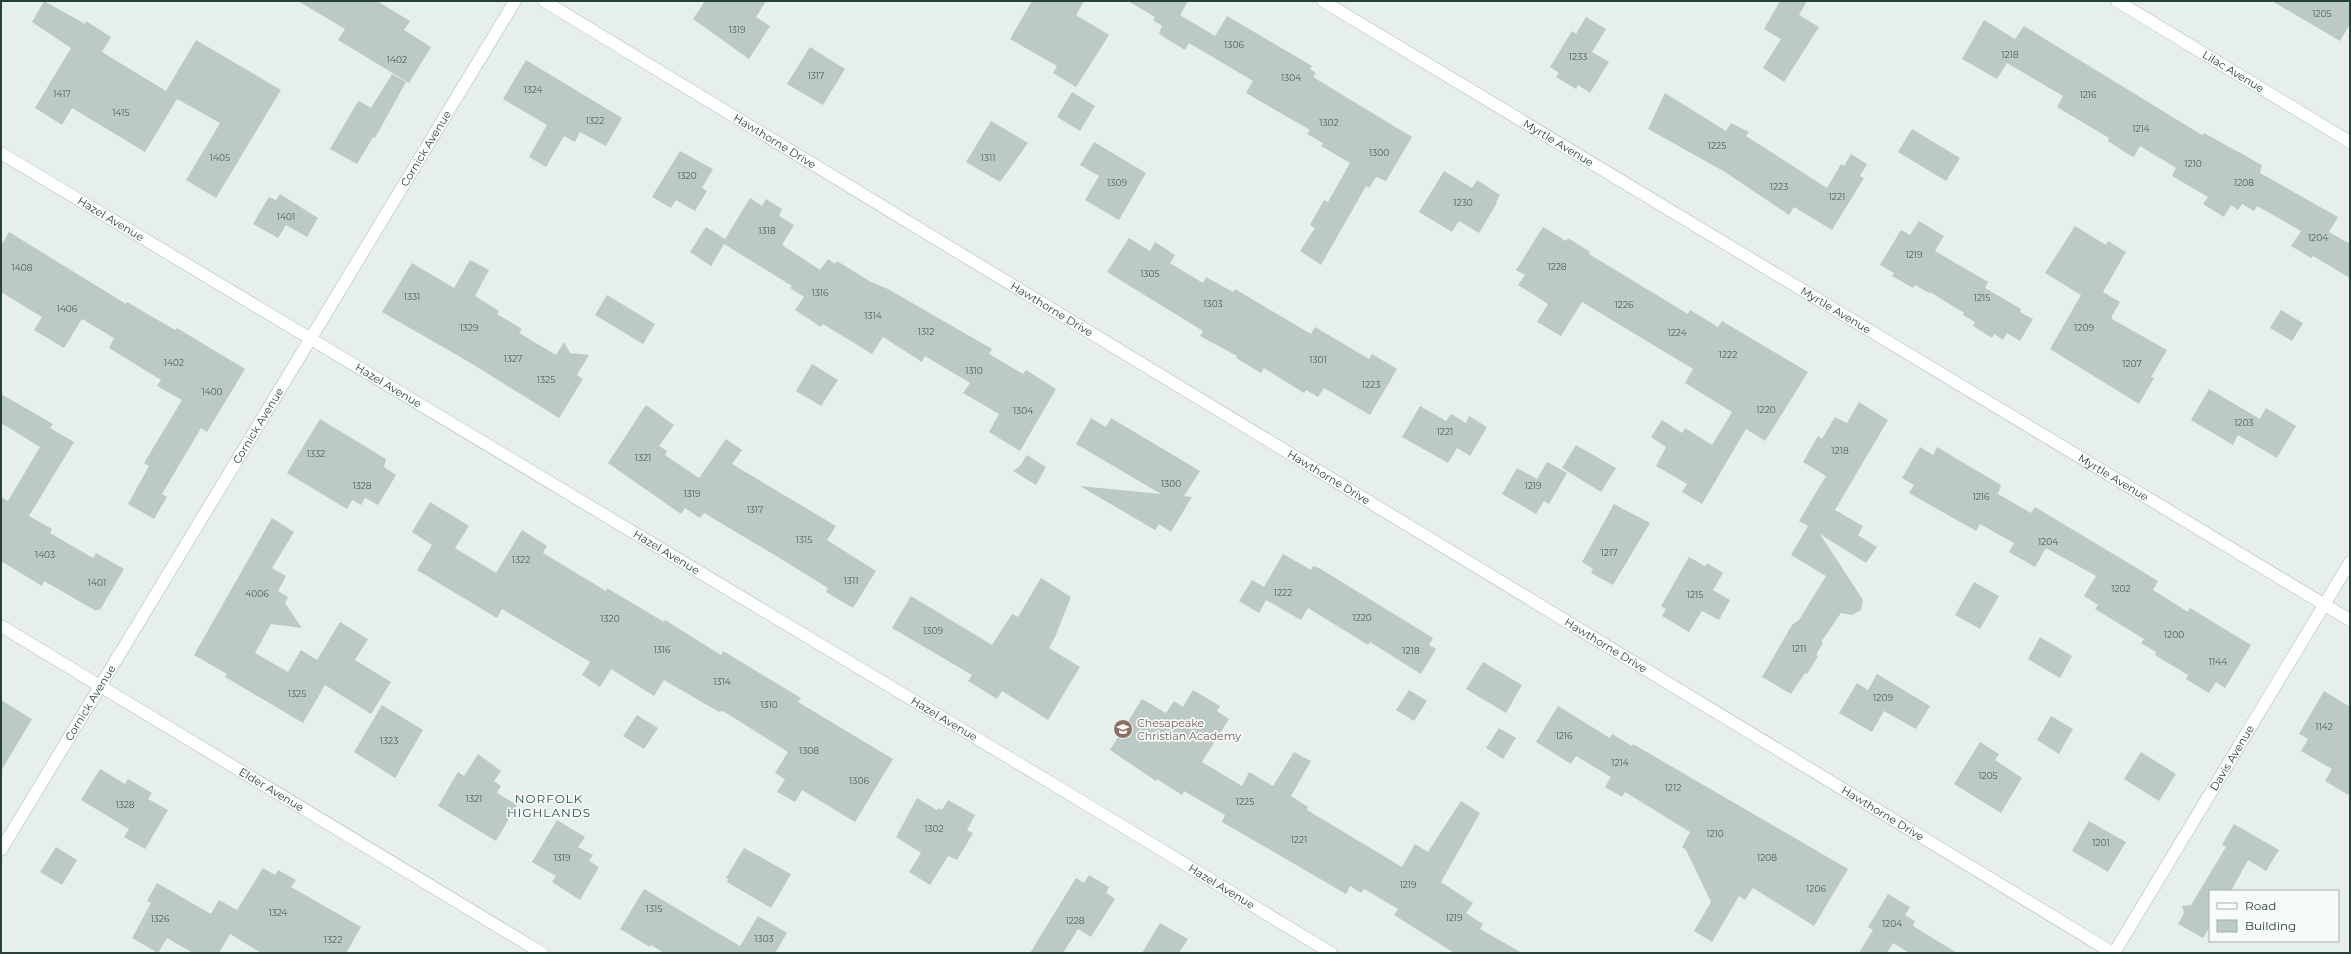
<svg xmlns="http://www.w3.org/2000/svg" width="2351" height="954" font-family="Montserrat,sans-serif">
	<rect width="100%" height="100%" fill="#e6efeb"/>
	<path fill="#bbcac4" d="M 44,1 L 85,24 L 86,21 L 111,37 L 102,52 L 166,91 L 196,40 L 281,90 L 216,198 L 186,180 L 220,123 L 177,99 L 145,152 L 72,108 L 62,125 L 35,108 L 71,48 L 32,22 Z
		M 298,1 L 377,1 L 410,21 L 404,30 L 431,47 L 409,83 L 338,40 L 345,29 Z
		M 705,1 L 766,1 L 756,17 L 770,26 L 749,59 L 693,19 Z
		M 1032,1 L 1084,1 L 1076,15 L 1109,35 L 1076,87 L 1053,73 L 1057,66 L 1010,39 Z
		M 1128,1 L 1188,1 L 1180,15 L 1215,36 L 1227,16 L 1312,66 L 1310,69 L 1316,73 L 1313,77 L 1412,137 L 1386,181 L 1376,177 L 1369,188 L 1366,186 L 1321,265 L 1300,251 L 1315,228 L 1310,225 L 1324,200 L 1328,202 L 1350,163 L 1321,146 L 1323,143 L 1307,134 L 1310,130 L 1246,93 L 1253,81 L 1189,43 L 1185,50 L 1162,36 L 1159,33 L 1162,26 L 1153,20 L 1155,17 Z
		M 1780,1 L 1807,1 L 1799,15 L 1819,27 L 1784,82 L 1763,68 L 1781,39 L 1764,29 Z
		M 2272,1 L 2350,1 L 2350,24 L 2340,41 Z
		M 1586,17 L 1606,29 L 1592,52 L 1609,62 L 1590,93 L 1578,85 L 1576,89 L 1556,77 L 1559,73 L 1550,67 L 1572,31 L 1576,34 Z
		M 1984,20 L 2015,39 L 2024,26 L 2202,135 L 2204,133 L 2262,165 L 2260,173 L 2338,217 L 2329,232 L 2350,244 L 2350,278 L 2313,256 L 2311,258 L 2291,246 L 2301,231 L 2257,206 L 2254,211 L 2242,204 L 2238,210 L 2231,205 L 2224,217 L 2203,204 L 2208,197 L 2172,176 L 2176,168 L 2140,146 L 2134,157 L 2131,156 L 2108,141 L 2109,138 L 2057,107 L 2063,96 L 2007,63 L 1997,79 L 1962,59 Z
		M 810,47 L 845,69 L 823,105 L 787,84 Z
		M 526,60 L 622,118 L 606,146 L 580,132 L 575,142 L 564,136 L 546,167 L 529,157 L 547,125 L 503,99 Z
		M 392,74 L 406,82 L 375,138 L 373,137 L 357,164 L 330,149 L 357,103 L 359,101 L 371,108 Z
		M 1072,92 L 1095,106 L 1080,131 L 1057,117 Z
		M 1665,93 L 1726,131 L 1731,123 L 1749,132 L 1746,136 L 1827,188 L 1841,164 L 1844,166 L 1851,154 L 1867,164 L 1860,176 L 1864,178 L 1832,230 L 1794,207 L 1789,215 L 1725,172 L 1648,129 Z
		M 991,121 L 1028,143 L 1000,182 L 966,162 Z
		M 1912,129 L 1960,158 L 1946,181 L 1898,152 Z
		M 1094,142 L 1146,173 L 1119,220 L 1085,200 L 1099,176 L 1080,165 Z
		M 680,151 L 713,169 L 702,188 L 707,191 L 695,211 L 676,200 L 671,208 L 652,197 Z
		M 1444,171 L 1472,188 L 1477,180 L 1500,195 L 1496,202 L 1497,203 L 1479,233 L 1459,221 L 1452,232 L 1419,212 Z
		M 280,194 L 318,218 L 307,237 L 286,225 L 278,238 L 253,224 L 269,197 L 276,200 Z
		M 750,198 L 762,206 L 766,199 L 782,209 L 779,216 L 794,225 L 782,245 L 820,270 L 828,259 L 835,264 L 837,261 L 871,282 L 888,289 L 992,349 L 989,354 L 1023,374 L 1026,370 L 1056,389 L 1020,451 L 989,432 L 999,414 L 963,393 L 970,383 L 925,356 L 922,362 L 883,337 L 872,354 L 823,324 L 821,327 L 795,310 L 804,297 L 790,288 L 792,286 L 724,244 L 711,266 L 690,252 L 706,227 L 725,239 Z
		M 1919,221 L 1944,236 L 1935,251 L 1988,282 L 1985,288 L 2021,309 L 2020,312 L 2033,319 L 2020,341 L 2007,333 L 2003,340 L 1994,334 L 1992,338 L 1973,326 L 1975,322 L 1963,315 L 1964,313 L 1930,292 L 1929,293 L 1915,285 L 1913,288 L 1892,276 L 1894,273 L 1880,265 L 1901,230 L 1910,235 Z
		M 2075,226 L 2106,245 L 2108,241 L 2126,252 L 2103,292 L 2120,302 L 2112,316 L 2112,319 L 2167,350 L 2151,377 L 2154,378 L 2139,404 L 2050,349 L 2081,295 L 2045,273 Z
		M 1543,227 L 1566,241 L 1568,238 L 1590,252 L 1589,254 L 1688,314 L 1690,310 L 1718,327 L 1722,321 L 1808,372 L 1765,441 L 1746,429 L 1702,504 L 1682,492 L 1687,484 L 1656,466 L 1666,447 L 1651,437 L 1662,420 L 1682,433 L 1685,428 L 1712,445 L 1732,412 L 1685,383 L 1693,369 L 1582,302 L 1561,336 L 1537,322 L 1548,304 L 1518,285 L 1525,275 L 1516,270 Z
		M 9,232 L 126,304 L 127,302 L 175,330 L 177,328 L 245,369 L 207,432 L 201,428 L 162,494 L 167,497 L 154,519 L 128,504 L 149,466 L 144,463 L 182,400 L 157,386 L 161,380 L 109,348 L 114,338 L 82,319 L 64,348 L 34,330 L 42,317 L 1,292 L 1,246 Z
		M 1129,238 L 1150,251 L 1155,242 L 1175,255 L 1170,263 L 1203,283 L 1206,277 L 1233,292 L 1235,289 L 1311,334 L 1315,327 L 1369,359 L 1372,354 L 1397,369 L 1370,415 L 1324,388 L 1318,397 L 1306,390 L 1304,393 L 1264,368 L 1261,373 L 1236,358 L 1237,356 L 1200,336 L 1203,331 L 1107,272 Z
		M 470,260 L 489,270 L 475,296 L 499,311 L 497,314 L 522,329 L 519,333 L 556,355 L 564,342 L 570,353 L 589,355 L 577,375 L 583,379 L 559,418 L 469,362 L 382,312 L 412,263 L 454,288 Z
		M 607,295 L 655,324 L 643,344 L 595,315 Z
		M 2281,310 L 2303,323 L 2292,341 L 2270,328 Z
		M 812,364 L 838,380 L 821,406 L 796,391 Z
		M 2209,389 L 2260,419 L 2266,408 L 2296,426 L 2277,458 L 2238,435 L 2233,445 L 2191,420 Z
		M 1,394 L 53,424 L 50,428 L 74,442 L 29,516 L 52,529 L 50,533 L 93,558 L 96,553 L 124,569 L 100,610 L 98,609 L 96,611 L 44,581 L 42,586 L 1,561 L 1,497 L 8,501 L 40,447 L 1,423 Z
		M 1859,402 L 1888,420 L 1835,510 L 1863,526 L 1858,535 L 1877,547 L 1866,563 L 1820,534 L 1863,600 L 1861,610 L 1852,615 L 1841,613 L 1821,642 L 1823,643 L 1816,655 L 1818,656 L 1807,674 L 1805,673 L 1791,694 L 1762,677 L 1792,625 L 1799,620 L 1826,576 L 1791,555 L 1808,526 L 1799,521 L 1826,476 L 1803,462 L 1818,436 L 1822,439 L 1835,417 L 1847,423 Z
		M 646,405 L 674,425 L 659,446 L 667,451 L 665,455 L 699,478 L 726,439 L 742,450 L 732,464 L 836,526 L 827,540 L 876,571 L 853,608 L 826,592 L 828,588 L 773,554 L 704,513 L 700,518 L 685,508 L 681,514 L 608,463 Z
		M 1420,406 L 1446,421 L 1451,414 L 1466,423 L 1469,416 L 1487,427 L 1470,456 L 1457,448 L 1448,463 L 1402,437 Z
		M 1091,418 L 1106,427 L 1111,418 L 1200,471 L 1184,496 L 1192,497 L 1171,532 L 1159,524 L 1155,530 L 1080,486 L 1161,494 L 1076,444 Z
		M 320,419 L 386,459 L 384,467 L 396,475 L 378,505 L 365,498 L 361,505 L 352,500 L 347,509 L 287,473 Z
		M 1576,445 L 1616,468 L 1601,492 L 1562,468 Z
		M 1920,447 L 1933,455 L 1937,447 L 2001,485 L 1998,494 L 2031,513 L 2035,507 L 2130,564 L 2158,581 L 2153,590 L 2188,612 L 2190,608 L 2251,645 L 2225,688 L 2216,682 L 2209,693 L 2186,679 L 2188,675 L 2155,655 L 2156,652 L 2141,643 L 2144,639 L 2095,609 L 2098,605 L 2084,596 L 2096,576 L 2046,548 L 2035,567 L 2009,552 L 2014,543 L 1980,524 L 1976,531 L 1909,493 L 1914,485 L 1902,478 Z
		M 1027,455 L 1046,467 L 1036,485 L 1013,471 L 1020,466 Z
		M 1547,462 L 1567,473 L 1549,504 L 1544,501 L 1536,514 L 1502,494 L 1517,468 L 1537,479 Z
		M 430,502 L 469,526 L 455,548 L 496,573 L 522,530 L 547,546 L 543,553 L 606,591 L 607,588 L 664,622 L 665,620 L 721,655 L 723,651 L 801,698 L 798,702 L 893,759 L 855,822 L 802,790 L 795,802 L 777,792 L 785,779 L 775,773 L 788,752 L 723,711 L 719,712 L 664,680 L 654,696 L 611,669 L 600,687 L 582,675 L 590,662 L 502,609 L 497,618 L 417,570 L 432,545 L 412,532 Z
		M 1614,504 L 1650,523 L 1613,585 L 1591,573 L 1593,569 L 1582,562 Z
		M 272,518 L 294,532 L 272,568 L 286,576 L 278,591 L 288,597 L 285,603 L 302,628 L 271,624 L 255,653 L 288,672 L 301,650 L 317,660 L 340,622 L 368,639 L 355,660 L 391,682 L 371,714 L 325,685 L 303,723 L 225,677 L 227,674 L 194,655 Z
		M 1283,554 L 1311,570 L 1313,566 L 1319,568 L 1433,638 L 1429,645 L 1436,649 L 1421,674 L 1370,642 L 1368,645 L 1308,608 L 1301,620 L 1266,600 L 1259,613 L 1239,601 L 1252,580 L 1264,587 Z
		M 1689,557 L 1705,566 L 1707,563 L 1723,573 L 1713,590 L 1730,600 L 1719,620 L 1702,611 L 1689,632 L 1662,616 L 1666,609 L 1661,606 Z
		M 1041,578 L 1071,597 L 1055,637 L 1049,648 L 1080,667 L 1048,720 L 1002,691 L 997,699 L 968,681 L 972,675 L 892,628 L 911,596 L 992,645 L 1012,614 L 1018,617 Z
		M 1974,582 L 1999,596 L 1980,629 L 1955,615 Z
		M 2040,637 L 2072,656 L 2060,678 L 2028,659 Z
		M 1483,662 L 1522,685 L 1506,713 L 1466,689 Z
		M 1877,674 L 1930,706 L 1916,729 L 1884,711 L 1872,732 L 1839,713 L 1857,683 L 1868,690 Z
		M 1193,690 L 1220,706 L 1217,711 L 1229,719 L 1202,762 L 1242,786 L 1249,772 L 1273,786 L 1294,752 L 1311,761 L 1291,796 L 1308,807 L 1307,810 L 1402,867 L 1415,844 L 1428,852 L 1461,801 L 1480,813 L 1441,882 L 1473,903 L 1466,913 L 1483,924 L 1480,929 L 1522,953 L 1454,953 L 1394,915 L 1398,909 L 1364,889 L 1361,893 L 1350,886 L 1346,894 L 1222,822 L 1225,815 L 1184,791 L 1182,795 L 1157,779 L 1156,781 L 1110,750 L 1142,699 L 1166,713 L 1174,701 L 1183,707 Z
		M 1409,690 L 1427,701 L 1414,721 L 1396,710 Z
		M 2324,691 L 2350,707 L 2350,796 L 2325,781 L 2332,769 L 2301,751 L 2308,739 L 2299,734 Z
		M 1,700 L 32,719 L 1,771 Z
		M 382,705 L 423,730 L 395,778 L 354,752 Z
		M 1558,706 L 1610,738 L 1612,734 L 1632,746 L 1633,744 L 1848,869 L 1814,926 L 1753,888 L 1745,900 L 1739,896 L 1712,942 L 1694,931 L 1711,902 L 1686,850 L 1682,847 L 1690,832 L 1625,792 L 1622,797 L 1605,787 L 1611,777 L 1576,756 L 1571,764 L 1536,742 Z
		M 637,715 L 658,728 L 644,749 L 623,736 Z
		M 2051,716 L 2073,729 L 2059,754 L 2037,740 Z
		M 1499,728 L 1516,738 L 1503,759 L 1486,748 Z
		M 1980,742 L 1999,754 L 1995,760 L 2022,778 L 2001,813 L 1954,784 Z
		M 2141,752 L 2176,774 L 2159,801 L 2124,779 Z
		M 478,754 L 501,771 L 494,781 L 501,786 L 497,793 L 517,805 L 496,841 L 438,806 L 458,772 L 464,776 Z
		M 100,769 L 125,784 L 128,779 L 152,793 L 148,799 L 168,810 L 145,849 L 124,837 L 129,829 L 81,800 Z
		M 917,798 L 937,810 L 939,808 L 942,810 L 948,800 L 975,815 L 967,830 L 973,833 L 957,860 L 948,856 L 930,885 L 909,872 L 921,853 L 896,837 Z
		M 557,820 L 585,837 L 578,847 L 593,855 L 589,861 L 599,867 L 580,900 L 552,882 L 556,876 L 532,862 Z
		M 2089,821 L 2126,842 L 2108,872 L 2072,851 Z
		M 2234,824 L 2279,850 L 2266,871 L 2248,860 L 2231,891 L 2210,891 L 2210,926 L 2203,938 L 2178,924 L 2184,913 L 2182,906 L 2191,905 L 2226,847 L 2222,845 Z
		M 56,847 L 77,860 L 62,885 L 40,872 Z
		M 744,848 L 791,874 L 771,908 L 727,882 L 728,879 L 726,878 Z
		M 263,868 L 275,875 L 278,870 L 296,880 L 291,887 L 361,927 L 346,953 L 261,953 L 230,934 L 219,953 L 193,953 L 167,938 L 158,953 L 132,938 L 151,903 L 147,901 L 157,883 L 211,914 L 219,900 L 237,910 Z
		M 1089,875 L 1109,887 L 1106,893 L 1115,899 L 1091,937 L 1078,929 L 1063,953 L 1030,953 L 1076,878 L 1084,883 Z
		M 644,889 L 740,946 L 758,916 L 787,933 L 775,953 L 664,953 L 651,945 L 650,947 L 620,929 Z
		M 1888,894 L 1910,907 L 1905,915 L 1915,921 L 1913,926 L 1957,953 L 1909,953 L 1893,943 L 1887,953 L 1859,953 L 1873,930 L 1868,927 Z
		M 1160,923 L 1188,939 L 1179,953 L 1142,953 Z"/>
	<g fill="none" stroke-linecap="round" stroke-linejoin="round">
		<g stroke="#a8b8b2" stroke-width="13">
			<g id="street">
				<path id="s1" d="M 544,1 L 2113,953"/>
				<path id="s2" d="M 1323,1 L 2350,620"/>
				<path id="s3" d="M 1,626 L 542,953"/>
				<path id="s4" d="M 1,850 L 515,1"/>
				<path id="s5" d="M 2114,953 L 2350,562"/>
			</g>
		</g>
		<g stroke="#a4bbb3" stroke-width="13">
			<g id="secondary">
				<path id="s6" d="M 2117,1 L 2350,142"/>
				<path id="s7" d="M 1,153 L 1063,790 L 1331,953"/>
			</g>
		</g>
		<use href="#street" stroke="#fff" stroke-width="12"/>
		<use href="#secondary" stroke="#fff" stroke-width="12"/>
	</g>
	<defs>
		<g id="school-disc" transform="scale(1)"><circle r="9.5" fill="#8d6e63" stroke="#f7fbf9"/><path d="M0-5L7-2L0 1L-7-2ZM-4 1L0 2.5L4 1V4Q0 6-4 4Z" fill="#fff"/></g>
	</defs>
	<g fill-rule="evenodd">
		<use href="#school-disc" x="1123" y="729"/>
	</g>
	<g text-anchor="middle" stroke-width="3.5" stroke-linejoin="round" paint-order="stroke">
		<g font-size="9" fill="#4a645c">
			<text x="2322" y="17">1205</text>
			<text x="737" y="33">1319</text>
			<text x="1234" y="48">1306</text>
			<text x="2010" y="58">1218</text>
			<text x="1578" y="60">1233</text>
			<text x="397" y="63">1402</text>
			<text x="816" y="79">1317</text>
			<text x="1291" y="81">1304</text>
			<text x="533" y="93">1324</text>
			<text x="62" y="97">1417</text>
			<text x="2088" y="98">1216</text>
			<text x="121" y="116">1415</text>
			<text x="595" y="124">1322</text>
			<text x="1329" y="126">1302</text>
			<text x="2141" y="132">1214</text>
			<text x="1717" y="149">1225</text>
			<text x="1379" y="156">1300</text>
			<text x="220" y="161">1405</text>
			<text x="988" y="161">1311</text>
			<text x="2193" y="167">1210</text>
			<text x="687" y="179">1320</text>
			<text x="1117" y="186">1309</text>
			<text x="2244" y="186">1208</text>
			<text x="1779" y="190">1223</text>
			<text x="1837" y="200">1221</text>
			<text x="1463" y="206">1230</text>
			<text x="286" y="220">1401</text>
			<text x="767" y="234">1318</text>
			<text x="2318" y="241">1204</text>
			<text x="1914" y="258">1219</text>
			<text x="1557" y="270">1228</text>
			<text x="22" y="271">1408</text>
			<text x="1150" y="277">1305</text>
			<text x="820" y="296">1316</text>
			<text x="412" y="300">1331</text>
			<text x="1982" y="301">1215</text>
			<text x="1213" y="307">1303</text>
			<text x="1624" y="308">1226</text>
			<text x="67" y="312">1406</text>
			<text x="873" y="319">1314</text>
			<text x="469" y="331">1329</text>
			<text x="2084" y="331">1209</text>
			<text x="926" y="335">1312</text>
			<text x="1677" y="336">1224</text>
			<text x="1728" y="358">1222</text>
			<text x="513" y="362">1327</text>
			<text x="1318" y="363">1301</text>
			<text x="174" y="366">1402</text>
			<text x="2132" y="367">1207</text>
			<text x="974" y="374">1310</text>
			<text x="546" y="383">1325</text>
			<text x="1371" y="388">1223</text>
			<text x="212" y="395">1400</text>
			<text x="1766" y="413">1220</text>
			<text x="1023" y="414">1304</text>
			<text x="2244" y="426">1203</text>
			<text x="1445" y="435">1221</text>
			<text x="1840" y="454">1218</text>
			<text x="316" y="457">1332</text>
			<text x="643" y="461">1321</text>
			<text x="1171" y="487">1300</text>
			<text x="362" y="489">1328</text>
			<text x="1533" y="489">1219</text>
			<text x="692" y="497">1319</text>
			<text x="1981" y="500">1216</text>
			<text x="755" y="513">1317</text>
			<text x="804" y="543">1315</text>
			<text x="2048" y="545">1204</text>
			<text x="1609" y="556">1217</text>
			<text x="45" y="558">1403</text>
			<text x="521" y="563">1322</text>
			<text x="851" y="584">1311</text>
			<text x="97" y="586">1401</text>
			<text x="2121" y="592">1202</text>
			<text x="1283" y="596">1222</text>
			<text x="257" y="597">4006</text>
			<text x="1695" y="598">1215</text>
			<text x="1362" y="621">1220</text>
			<text x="610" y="622">1320</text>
			<text x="933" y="634">1309</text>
			<text x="2174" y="638">1200</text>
			<text x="1799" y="652">1211</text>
			<text x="662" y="653">1316</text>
			<text x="1411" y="654">1218</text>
			<text x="2218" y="665">1144</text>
			<text x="722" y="685">1314</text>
			<text x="297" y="697">1325</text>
			<text x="1883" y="701">1209</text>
			<text x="769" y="708">1310</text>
			<text x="2324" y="730">1142</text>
			<text x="1564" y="739">1216</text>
			<text x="389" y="744">1323</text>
			<text x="809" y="754">1308</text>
			<text x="1620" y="766">1214</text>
			<text x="1988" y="779">1205</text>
			<text x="859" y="784">1306</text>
			<text x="1673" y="791">1212</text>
			<text x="474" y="802">1321</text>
			<text x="1245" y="805">1225</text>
			<text x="125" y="808">1328</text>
			<text x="934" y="832">1302</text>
			<text x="1715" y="837">1210</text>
			<text x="1299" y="843">1221</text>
			<text x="2101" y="846">1201</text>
			<text x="562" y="861">1319</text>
			<text x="1767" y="861">1208</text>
			<text x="1408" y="888">1219</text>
			<text x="1816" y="892">1206</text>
			<text x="654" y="912">1315</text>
			<text x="278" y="916">1324</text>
			<text x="1454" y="921">1219</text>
			<text x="160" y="922">1326</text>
			<text x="1075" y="924">1228</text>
			<text x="1892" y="927">1204</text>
			<text x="764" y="942">1303</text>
			<text x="333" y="943">1322</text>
		</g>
		<g font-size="11" fill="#24423a" stroke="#f7fbf9">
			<text dy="4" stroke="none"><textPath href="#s6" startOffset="136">Lilac Avenue</textPath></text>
			<text dy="4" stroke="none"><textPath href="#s1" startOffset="270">Hawthorne Drive</textPath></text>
			<text dy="4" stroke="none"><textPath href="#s2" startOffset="275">Myrtle Avenue</textPath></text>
			<text dy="4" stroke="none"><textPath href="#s4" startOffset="820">Cornick Avenue</textPath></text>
			<text dy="4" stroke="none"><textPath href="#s7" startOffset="128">Hazel Avenue</textPath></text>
			<text dy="4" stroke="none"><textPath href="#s1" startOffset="594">Hawthorne Drive</textPath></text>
			<text dy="4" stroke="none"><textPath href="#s2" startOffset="599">Myrtle Avenue</textPath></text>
			<text dy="4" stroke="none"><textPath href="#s7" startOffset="452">Hazel Avenue</textPath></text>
			<text dy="4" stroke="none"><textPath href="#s4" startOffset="496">Cornick Avenue</textPath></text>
			<text dy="4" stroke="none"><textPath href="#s2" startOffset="923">Myrtle Avenue</textPath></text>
			<text dy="4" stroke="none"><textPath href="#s1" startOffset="918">Hawthorne Drive</textPath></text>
			<text dy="4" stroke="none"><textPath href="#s7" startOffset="776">Hazel Avenue</textPath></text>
			<text dy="4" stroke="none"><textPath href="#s1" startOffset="1242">Hawthorne Drive</textPath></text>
			<text dy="4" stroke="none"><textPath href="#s4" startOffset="172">Cornick Avenue</textPath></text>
			<text dy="4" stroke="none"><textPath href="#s7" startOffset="1100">Hazel Avenue</textPath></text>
			<text dy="4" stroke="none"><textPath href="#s5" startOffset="228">Davis Avenue</textPath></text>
			<text dy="4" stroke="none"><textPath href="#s3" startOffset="316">Elder Avenue</textPath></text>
			<text dy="4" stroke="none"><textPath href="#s1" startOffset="1566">Hawthorne Drive</textPath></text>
			<text dy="4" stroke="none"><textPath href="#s7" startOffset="1424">Hazel Avenue</textPath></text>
		</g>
		<g font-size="11" fill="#785e54" stroke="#f7fbf9" text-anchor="start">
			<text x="1137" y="727">Chesapeake<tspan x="1137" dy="13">Christian Academy</tspan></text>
		</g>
		<g font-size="12" letter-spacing="1" fill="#1f5548" stroke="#f7fbf9">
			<text x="549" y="803">NORFOLK<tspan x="549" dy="14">HIGHLANDS</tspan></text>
		</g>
	</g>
	<rect width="2351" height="954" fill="none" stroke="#24423a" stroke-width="4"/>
	<rect x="2209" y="890" width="130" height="52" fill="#f7fbf9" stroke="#a3b1ad"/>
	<rect x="2217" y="903" width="20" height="6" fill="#ffffff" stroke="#a3b1ad"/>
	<text x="2245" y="910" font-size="12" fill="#24423a">Road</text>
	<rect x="2217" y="920" width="20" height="12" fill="#bbcac4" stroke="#a3b1ad"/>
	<text x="2245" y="930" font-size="12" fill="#24423a">Building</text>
</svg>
